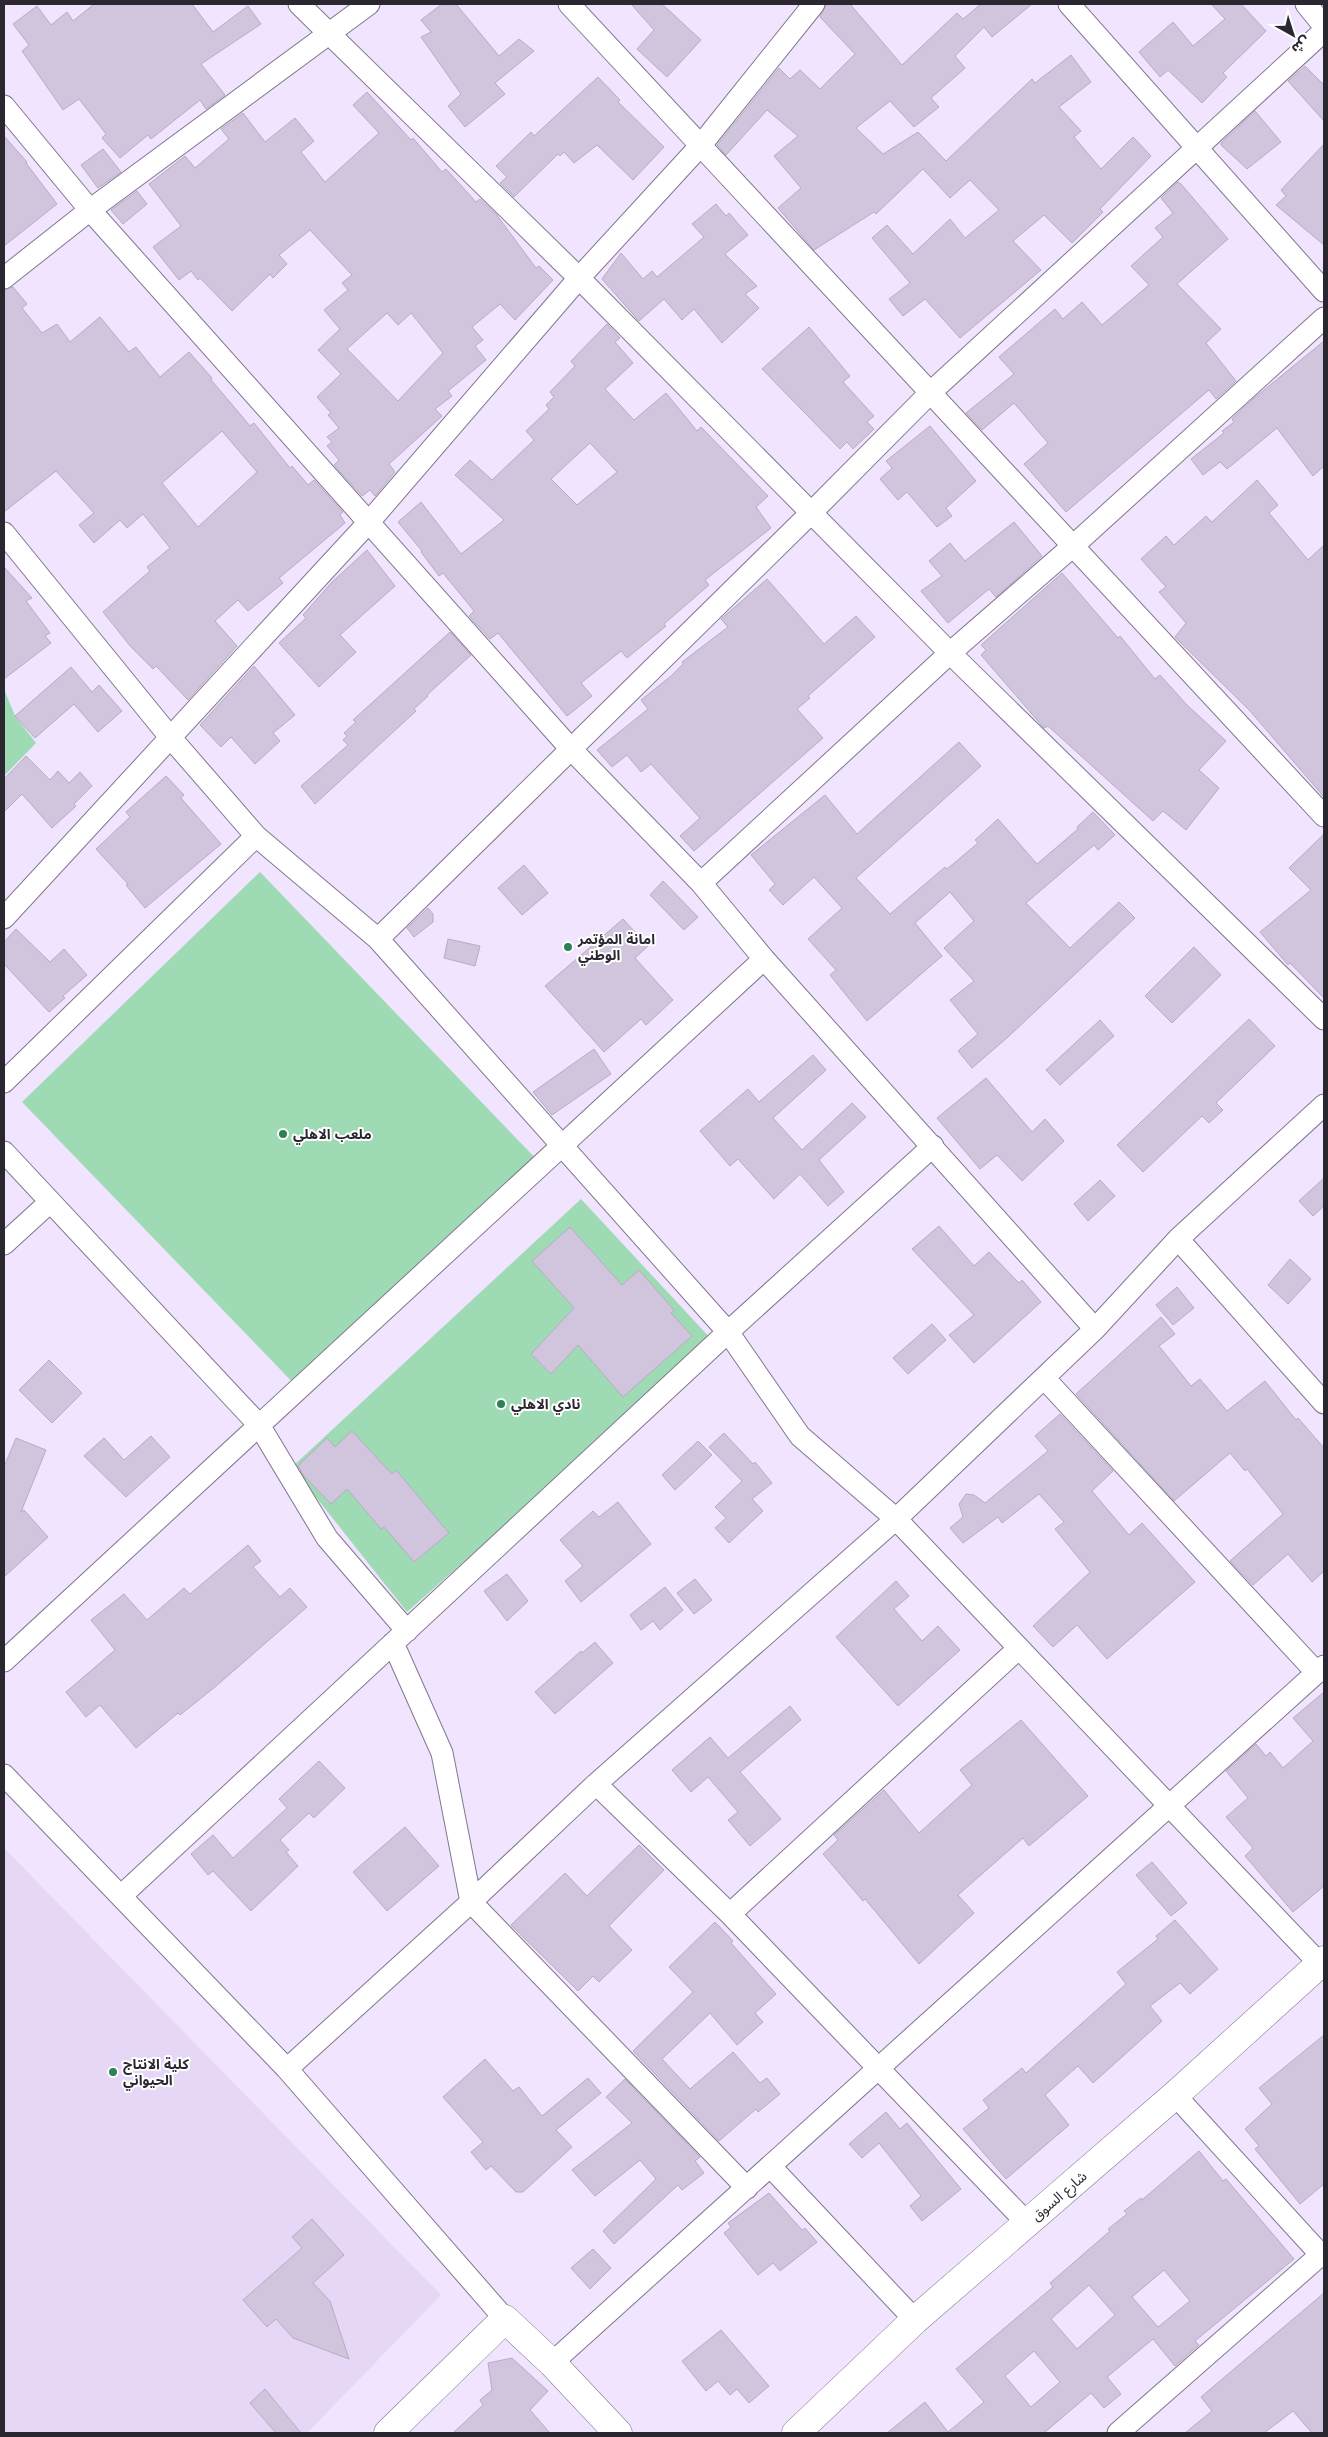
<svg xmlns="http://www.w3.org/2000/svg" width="1328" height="2437" font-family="Jost,'Noto Sans Arabic',sans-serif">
	<rect width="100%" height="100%" fill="#f1e4fe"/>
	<path fill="#e7d7f7" d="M 4,1848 L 441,2295 L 307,2433 L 4,2433 Z"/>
	<path fill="#9edab4" d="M 4,689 L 15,716 L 36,743 L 4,776 Z
		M 260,872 L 543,1166 L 305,1395 L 22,1102 Z
		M 581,1199 L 713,1341 L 407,1612 L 292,1467 Z"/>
	<path fill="#d1c4dd" stroke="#b8abc4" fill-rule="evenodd" d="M 94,4 L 192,4 L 213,32 L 248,6 L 261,24 L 201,64 L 225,95 L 206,109 L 200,100 L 151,139 L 148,135 L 120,158 L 102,138 L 106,134 L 79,99 L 63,110 L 22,51 L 29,45 L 13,24 L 37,6 L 51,25 L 67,12 L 73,21 Z
		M 442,4 L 456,4 L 499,56 L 519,39 L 534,51 L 495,83 L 505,94 L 465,127 L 448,106 L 461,94 L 421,37 L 431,32 L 421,20 Z
		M 631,4 L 662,4 L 701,40 L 667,77 L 637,49 L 654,30 Z
		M 826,4 L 850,4 L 902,65 L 957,13 L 963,19 L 981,4 L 1032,4 L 992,37 L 984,27 L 955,56 L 965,68 L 931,98 L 939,107 L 914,127 L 890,101 L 856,128 L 883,154 L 918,132 L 946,161 L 1032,79 L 1035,83 L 1071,55 L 1091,82 L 1059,107 L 1081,131 L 1074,137 L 1101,169 L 1133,137 L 1151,156 L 1100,209 L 1103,212 L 1072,243 L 1044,215 L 1013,241 L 1041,270 L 960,338 L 925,299 L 903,316 L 889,299 L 910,283 L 872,238 L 887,225 L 913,254 L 950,219 L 965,238 L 999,210 L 970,180 L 950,198 L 923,169 L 876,214 L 874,212 L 814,250 L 778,208 L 801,188 L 774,156 L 798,136 L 767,110 L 726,155 L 717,145 L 779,68 L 790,79 L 800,70 L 820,89 L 855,54 L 820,17 Z
		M 1211,4 L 1241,4 L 1266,31 L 1223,73 L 1227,77 L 1202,103 L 1168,70 L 1160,77 L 1139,52 L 1173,22 L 1193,46 L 1225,19 Z
		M 1305,66 L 1324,85 L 1324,121 L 1288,81 Z
		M 598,77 L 620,100 L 618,102 L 664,147 L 633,180 L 597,145 L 574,163 L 564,152 L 560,156 L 558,154 L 514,197 L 500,183 L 507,177 L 496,166 L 531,132 L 534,136 Z
		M 367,92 L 411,140 L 413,138 L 442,172 L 446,169 L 476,202 L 480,199 L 496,214 L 536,268 L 539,266 L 553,280 L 515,320 L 500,304 L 472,327 L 483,340 L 475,346 L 486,360 L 448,391 L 452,396 L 435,409 L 442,416 L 389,464 L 395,472 L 375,496 L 370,490 L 362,496 L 334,465 L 339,460 L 327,446 L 332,442 L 327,437 L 339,428 L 328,415 L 331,413 L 317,397 L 341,374 L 318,350 L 340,329 L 324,310 L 348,290 L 342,283 L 352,275 L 310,230 L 279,255 L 287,264 L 273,278 L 270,274 L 232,311 L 200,278 L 198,280 L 191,271 L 179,280 L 153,247 L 181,226 L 149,184 L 185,156 L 195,168 L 229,139 L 221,129 L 243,113 L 265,142 L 295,118 L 314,141 L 301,152 L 325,182 L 379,133 L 353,105 ZM 387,313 L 398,325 L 411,313 L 443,353 L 398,401 L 347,349 Z
		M 1255,111 L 1281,142 L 1247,169 L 1221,145 L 1221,143 Z
		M 4,136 L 27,162 L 26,163 L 57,204 L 4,246 Z
		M 1324,144 L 1324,245 L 1276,205 L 1286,196 L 1281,190 Z
		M 103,149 L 121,172 L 98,188 L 81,165 Z
		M 1178,182 L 1181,184 L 1228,239 L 1177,284 L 1221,329 L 1206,343 L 1236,381 L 1216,399 L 1209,390 L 1066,512 L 1024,464 L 1048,443 L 1014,403 L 982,430 L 966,413 L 1014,374 L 999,357 L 1055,309 L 1063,319 L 1082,302 L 1102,325 L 1149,285 L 1131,266 L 1163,237 L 1155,228 L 1173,213 L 1161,198 Z
		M 137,191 L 147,204 L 123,224 L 111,210 Z
		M 716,204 L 726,216 L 729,213 L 748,235 L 725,254 L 757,286 L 745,294 L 759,308 L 722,343 L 694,309 L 682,320 L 664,299 L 639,321 L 602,279 L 621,253 L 643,279 L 652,271 L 657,277 L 704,237 L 692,224 Z
		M 13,287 L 27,304 L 22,308 L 42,333 L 57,324 L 70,342 L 100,317 L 129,352 L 136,347 L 160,377 L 189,352 L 212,378 L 211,380 L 224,395 L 250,426 L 254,423 L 290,468 L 292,466 L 308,485 L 314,480 L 343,512 L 340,515 L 345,523 L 279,578 L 283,583 L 248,611 L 238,600 L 215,621 L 237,646 L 188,700 L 156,666 L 153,669 L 131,647 L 103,612 L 150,571 L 147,567 L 170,548 L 143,514 L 127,528 L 120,520 L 94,543 L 79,525 L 94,513 L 56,471 L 4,512 L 4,290 ZM 222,431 L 257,472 L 198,527 L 162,483 Z
		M 607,324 L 620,338 L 615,342 L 633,363 L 605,389 L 634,420 L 666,393 L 697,431 L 701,427 L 768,496 L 756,507 L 771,528 L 705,580 L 709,585 L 664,624 L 666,626 L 627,658 L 621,651 L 581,683 L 592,696 L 567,716 L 498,633 L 490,639 L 469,616 L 474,611 L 443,573 L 439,576 L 421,552 L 422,551 L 398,522 L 421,502 L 461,554 L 504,520 L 455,475 L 470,460 L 492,480 L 534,440 L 526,431 L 549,409 L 546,405 L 554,397 L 550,392 L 575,366 L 571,361 ZM 590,443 L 617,472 L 577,505 L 551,479 Z
		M 809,327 L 850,376 L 843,382 L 874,416 L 867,422 L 874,429 L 853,449 L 847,442 L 840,449 L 762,369 Z
		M 1324,341 L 1324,466 L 1313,476 L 1277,428 L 1227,469 L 1220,462 L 1203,475 L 1191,459 L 1224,433 L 1222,431 L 1234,422 L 1232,419 L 1253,399 Z
		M 930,426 L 976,481 L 946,508 L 952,516 L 937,527 L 907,492 L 898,500 L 880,479 L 892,468 L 886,461 Z
		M 1257,480 L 1278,505 L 1269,513 L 1308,560 L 1324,545 L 1324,797 L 1250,711 L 1175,637 L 1186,623 L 1159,592 L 1166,587 L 1141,559 L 1166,536 L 1174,545 L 1206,516 L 1212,522 Z
		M 1014,522 L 1042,556 L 996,597 L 989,589 L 948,623 L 921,591 L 942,576 L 929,561 L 950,543 L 965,561 Z
		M 367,550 L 395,586 L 340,635 L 356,652 L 319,687 L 279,643 L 306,618 L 303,615 L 332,582 Z
		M 4,567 L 32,598 L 26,601 L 50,633 L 45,636 L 51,643 L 4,679 Z
		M 1062,573 L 1118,638 L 1120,636 L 1155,679 L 1160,675 L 1187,705 L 1226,741 L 1199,770 L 1219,788 L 1186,830 L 1163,811 L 1153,821 L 1048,726 L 1044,728 L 981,655 L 986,650 L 981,645 Z
		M 767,579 L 824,644 L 856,616 L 875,637 L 808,696 L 810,698 L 797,709 L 823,738 L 694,851 L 680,836 L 700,818 L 651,764 L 641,772 L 627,755 L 612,767 L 597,750 L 648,709 L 641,700 L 671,676 L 683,664 L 682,662 L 728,627 L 721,619 Z
		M 450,632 L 471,655 L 427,695 L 428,696 L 414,709 L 416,711 L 315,804 L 301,786 L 348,745 L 343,740 L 347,736 L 344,733 L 356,722 L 353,720 Z
		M 254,666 L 295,715 L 273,733 L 280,741 L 255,764 L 231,737 L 221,747 L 200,725 Z
		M 71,667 L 92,692 L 99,685 L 122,711 L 98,732 L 74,704 L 35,738 L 15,716 Z
		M 959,742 L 981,766 L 856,878 L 890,914 L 945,867 L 947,869 L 978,843 L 975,840 L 998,819 L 1037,864 L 1078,829 L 1077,827 L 1093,812 L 1115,835 L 1098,850 L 1094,845 L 1026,903 L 1070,948 L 1119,902 L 1135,918 L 1008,1037 L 972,1068 L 958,1051 L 978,1034 L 950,1000 L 974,981 L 944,948 L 974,921 L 950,892 L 915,923 L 942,956 L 867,1021 L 830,975 L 836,970 L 808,939 L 842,908 L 814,877 L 783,905 L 769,890 L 775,884 L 751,855 L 825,795 L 857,834 Z
		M 26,756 L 50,780 L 58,771 L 69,783 L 80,772 L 92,786 L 74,804 L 76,806 L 52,828 L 22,794 L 4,812 L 4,779 Z
		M 166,776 L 184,795 L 181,798 L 221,844 L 145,908 L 126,885 L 128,884 L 96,849 L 130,817 L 126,812 Z
		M 1324,834 L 1324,998 L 1290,963 L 1288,965 L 1260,932 L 1311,890 L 1289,868 Z
		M 524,865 L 548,893 L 522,915 L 498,888 Z
		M 663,881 L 698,917 L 684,930 L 650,895 Z
		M 428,908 L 433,914 L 433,922 L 414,937 L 407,928 Z
		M 623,919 L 648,946 L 635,958 L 673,1000 L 646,1025 L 641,1019 L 604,1052 L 545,986 Z
		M 16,929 L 50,962 L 64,949 L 87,975 L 63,996 L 65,998 L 49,1012 L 4,964 L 4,942 Z
		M 448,939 L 480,946 L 475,966 L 444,958 Z
		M 1194,947 L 1221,975 L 1172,1023 L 1145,996 Z
		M 1249,1019 L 1275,1046 L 1216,1103 L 1223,1110 L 1209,1123 L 1202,1116 L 1143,1172 L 1117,1145 Z
		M 1100,1020 L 1114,1036 L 1060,1085 L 1046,1070 Z
		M 594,1049 L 611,1074 L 552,1115 L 533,1092 Z
		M 813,1055 L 826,1070 L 773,1118 L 802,1150 L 852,1103 L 866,1117 L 819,1160 L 844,1192 L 828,1206 L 800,1174 L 774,1199 L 738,1159 L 730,1166 L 700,1131 L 748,1089 L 759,1102 Z
		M 986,1078 L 1032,1132 L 1045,1119 L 1064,1141 L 1022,1181 L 997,1155 L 980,1169 L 937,1118 Z
		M 1324,1178 L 1324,1206 L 1313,1216 L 1299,1201 Z
		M 1100,1180 L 1115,1196 L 1088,1221 L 1074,1204 Z
		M 939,1226 L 974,1266 L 989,1252 L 1019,1283 L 1022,1280 L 1041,1302 L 974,1363 L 949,1335 L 974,1315 L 912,1249 Z
		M 570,1227 L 622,1285 L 639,1270 L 674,1310 L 671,1313 L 692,1336 L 623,1397 L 578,1345 L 551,1374 L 531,1354 L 574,1308 L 532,1261 Z
		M 1290,1259 L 1311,1279 L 1288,1304 L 1268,1285 Z
		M 1177,1287 L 1194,1308 L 1173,1325 L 1156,1305 Z
		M 1161,1317 L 1175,1334 L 1159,1346 L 1191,1386 L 1200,1379 L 1227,1411 L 1265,1381 L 1296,1420 L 1298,1418 L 1324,1448 L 1324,1571 L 1312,1582 L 1288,1554 L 1253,1585 L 1230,1561 L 1283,1514 L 1247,1469 L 1245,1471 L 1230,1453 L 1174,1501 L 1076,1394 Z
		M 932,1324 L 946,1340 L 908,1374 L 893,1358 Z
		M 49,1360 L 82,1393 L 52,1423 L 19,1390 Z
		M 1060,1414 L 1113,1471 L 1092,1491 L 1129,1535 L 1142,1523 L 1195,1582 L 1107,1659 L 1077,1625 L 1053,1647 L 1033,1626 L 1090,1572 L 1055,1529 L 1064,1522 L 1039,1494 L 1002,1523 L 998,1517 L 963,1543 L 950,1528 L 963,1517 L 959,1504 L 966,1494 L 974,1495 L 985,1503 L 1048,1451 L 1035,1436 Z
		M 352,1431 L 392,1474 L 396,1470 L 449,1533 L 414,1562 L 384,1527 L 381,1529 L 347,1489 L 331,1504 L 304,1476 L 298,1466 L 327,1438 L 335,1447 Z
		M 724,1433 L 753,1464 L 755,1462 L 772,1483 L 752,1499 L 763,1511 L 729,1543 L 715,1528 L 726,1518 L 715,1507 L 742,1481 L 709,1447 Z
		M 151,1436 L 170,1457 L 126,1497 L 84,1456 L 104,1438 L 124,1460 Z
		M 16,1438 L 46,1450 L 21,1512 L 24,1510 L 48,1537 L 4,1577 L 4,1467 Z
		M 698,1441 L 712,1455 L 675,1490 L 662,1475 Z
		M 618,1502 L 651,1544 L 581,1602 L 565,1581 L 583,1566 L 560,1540 L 593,1511 L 599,1517 Z
		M 248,1545 L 261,1561 L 253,1567 L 280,1597 L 290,1588 L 307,1607 L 215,1687 L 180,1715 L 178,1713 L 136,1748 L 100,1705 L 86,1717 L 66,1692 L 115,1650 L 91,1620 L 124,1594 L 147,1620 L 184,1588 L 190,1594 Z
		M 507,1574 L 528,1601 L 507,1621 L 484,1591 Z
		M 695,1579 L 712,1600 L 694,1614 L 677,1593 Z
		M 896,1581 L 909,1596 L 894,1609 L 922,1641 L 938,1626 L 960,1650 L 898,1706 L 836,1637 Z
		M 665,1587 L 683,1610 L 660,1630 L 653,1621 L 641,1630 L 630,1615 Z
		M 595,1642 L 613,1663 L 555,1714 L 535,1692 L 581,1651 L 582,1653 Z
		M 1324,1692 L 1324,1886 L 1293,1912 L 1245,1856 L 1253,1848 L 1226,1817 L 1248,1798 L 1226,1771 L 1256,1744 L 1266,1756 L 1270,1752 L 1283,1768 L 1313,1741 L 1293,1718 Z
		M 790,1706 L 801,1720 L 740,1772 L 781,1819 L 750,1846 L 728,1820 L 738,1812 L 708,1777 L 691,1792 L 672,1770 L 710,1737 L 728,1758 Z
		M 1021,1720 L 1088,1796 L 1029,1846 L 1023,1838 L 958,1895 L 974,1913 L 919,1964 L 865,1899 L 863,1901 L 823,1854 L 838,1840 L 834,1835 L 884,1790 L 919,1833 L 972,1785 L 960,1770 Z
		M 319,1761 L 345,1788 L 314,1818 L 309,1813 L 280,1840 L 289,1850 L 286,1852 L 298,1866 L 251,1911 L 213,1871 L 208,1875 L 191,1854 L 213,1835 L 233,1858 L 287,1808 L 279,1799 Z
		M 405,1827 L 439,1866 L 387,1911 L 353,1872 Z
		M 639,1845 L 664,1870 L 609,1926 L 632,1950 L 599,1982 L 593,1976 L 578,1991 L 511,1925 L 565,1873 L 587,1896 Z
		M 1152,1862 L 1187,1903 L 1171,1916 L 1136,1875 Z
		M 1175,1920 L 1218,1969 L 1190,1994 L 1180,1983 L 1150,2006 L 1162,2021 L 1093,2083 L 1078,2066 L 1045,2095 L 1069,2125 L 1006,2179 L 963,2129 L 989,2108 L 983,2100 L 1022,2068 L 1026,2073 L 1126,1984 L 1117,1972 L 1158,1939 L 1156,1936 Z
		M 715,1922 L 733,1941 L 731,1943 L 776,1994 L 755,2013 L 763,2022 L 737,2045 L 710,2013 L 662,2059 L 690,2089 L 733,2052 L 760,2083 L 767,2078 L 780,2094 L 758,2112 L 756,2109 L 719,2141 L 633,2051 L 693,1992 L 669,1967 Z
		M 1324,2035 L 1324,2184 L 1300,2204 L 1255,2149 L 1259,2146 L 1245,2129 L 1272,2104 L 1259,2088 Z
		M 485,2059 L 513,2091 L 519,2087 L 542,2116 L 588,2078 L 601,2093 L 556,2130 L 572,2147 L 523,2192 L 516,2192 L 491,2166 L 486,2170 L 471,2152 L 483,2142 L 443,2097 Z
		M 625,2079 L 700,2157 L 695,2161 L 704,2173 L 682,2190 L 678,2185 L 614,2244 L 603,2231 L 656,2179 L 640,2160 L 595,2196 L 572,2170 L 632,2123 L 606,2097 Z
		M 886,2112 L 900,2129 L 907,2123 L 961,2189 L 922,2221 L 910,2206 L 921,2196 L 879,2143 L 862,2158 L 849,2144 Z
		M 1199,2151 L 1223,2181 L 1226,2179 L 1294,2259 L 1195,2341 L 1199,2345 L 1175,2366 L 1153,2339 L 1107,2377 L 1121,2394 L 1104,2408 L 1091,2393 L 1044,2433 L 887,2433 L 925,2402 L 948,2432 L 984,2402 L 956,2369 L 1053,2287 L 1050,2283 L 1110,2231 L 1108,2229 L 1127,2214 L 1124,2211 L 1141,2198 L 1142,2200 ZM 1164,2270 L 1190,2301 L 1158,2327 L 1132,2297 ZM 1089,2285 L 1115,2315 L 1077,2349 L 1051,2319 ZM 1034,2351 L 1060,2382 L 1031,2407 L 1005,2376 Z
		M 769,2193 L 802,2230 L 805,2228 L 817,2242 L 780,2271 L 773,2263 L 758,2275 L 724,2233 L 731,2227 L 728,2223 Z
		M 312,2219 L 344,2255 L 313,2283 L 330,2301 L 349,2359 L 293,2338 L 276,2319 L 267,2327 L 243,2300 L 302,2248 L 292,2237 Z
		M 593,2249 L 611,2268 L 590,2289 L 571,2268 Z
		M 1324,2293 L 1324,2433 L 1312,2433 L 1293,2411 L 1264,2433 L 1185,2433 L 1212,2411 L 1201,2397 Z
		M 721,2330 L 769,2386 L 749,2403 L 737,2389 L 730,2395 L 718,2381 L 706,2391 L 682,2361 Z
		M 512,2358 L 548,2391 L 530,2410 L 550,2433 L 453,2433 L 483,2405 L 480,2400 L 492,2390 L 488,2363 Z
		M 265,2389 L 301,2433 L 276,2433 L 250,2403 Z"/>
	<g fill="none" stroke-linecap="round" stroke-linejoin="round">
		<g stroke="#82778e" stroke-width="23">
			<path id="street" d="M 299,4 L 579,278 L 950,653 L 1324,1019
				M 569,4 L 1324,816
				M 1069,4 L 1324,291
				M 1306,4 L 1324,26
				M 4,106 L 90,210 L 570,748 L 701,883 L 764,959 L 1095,1329
				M 4,278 L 90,210 L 369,4
				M 4,533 L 170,737 L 256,836 L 378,939 L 728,1332 L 800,1436 L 896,1519 L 1320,1964
				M 701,883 L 950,653 L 1073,546 L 1324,318
				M 4,918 L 369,522 L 579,278 L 701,145 L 814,4
				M 378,939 L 812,512 L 931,392 L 1324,31
				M 4,1082 L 256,836
				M 4,1152 L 259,1425 L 327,1538 L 407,1631
				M 1178,1239 L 1324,1403
				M 4,1244 L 50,1202
				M 1044,1378 L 1317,1673
				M 393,1643 L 442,1753 L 471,1902 L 747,2188
				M 4,1661 L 764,959
				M 4,1775 L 287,2069 L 505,2319
				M 596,1784 L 730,1914 L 1028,2224
				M 121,1896 L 728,1332 L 933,1146
				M 730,1914 L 1019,1648
				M 287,2069 L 471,1902 L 596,1784 L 896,1519 L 1095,1329 L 1178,1239 L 1324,1105
				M 1175,2095 L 1321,2255
				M 771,2167 L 915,2320
				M 552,2363 L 1324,1666
				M 1118,2433 L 1324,2252"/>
		</g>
		<g stroke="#82778e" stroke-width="29">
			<path id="secondary" d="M 796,2433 L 915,2320 L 1175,2095 L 1324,1960"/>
		</g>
		<g stroke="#82778e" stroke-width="29">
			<path id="primary" d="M 388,2433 L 505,2319 L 552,2363 L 618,2433"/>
		</g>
		<use href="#street" stroke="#fff" stroke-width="21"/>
		<use href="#secondary" stroke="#fff" stroke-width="28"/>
		<use href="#primary" stroke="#fff" stroke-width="28"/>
	</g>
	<g fill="#2d8256" stroke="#fff" stroke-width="2">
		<circle cx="568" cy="947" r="5"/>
		<circle cx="283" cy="1134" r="5"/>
		<circle cx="501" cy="1404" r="5"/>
		<circle cx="113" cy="2072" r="5"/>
	</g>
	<g text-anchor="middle" stroke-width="4" stroke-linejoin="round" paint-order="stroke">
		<g font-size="14" font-weight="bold" fill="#2b2730" stroke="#fff" text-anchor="start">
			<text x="578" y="944">امانة المؤتمر<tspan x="578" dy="16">الوطني</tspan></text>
			<text x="293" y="1139">ملعب الاهلي</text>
			<text x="511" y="1409">نادي الاهلي</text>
			<text x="123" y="2069">كلية الانتاج<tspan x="123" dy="16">الحيواني</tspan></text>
		</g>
		<g font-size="14" fill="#2b2730" stroke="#fff">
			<text transform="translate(1059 2196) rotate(-41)" y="5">شارع السوق</text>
		</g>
	</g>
	<rect width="1328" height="2437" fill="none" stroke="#2b2730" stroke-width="10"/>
	<g transform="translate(1293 35) rotate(141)" stroke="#ffffff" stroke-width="4" paint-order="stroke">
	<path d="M0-4L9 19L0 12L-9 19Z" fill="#2b2730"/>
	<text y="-8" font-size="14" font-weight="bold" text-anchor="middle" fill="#2b2730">ش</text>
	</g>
</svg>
